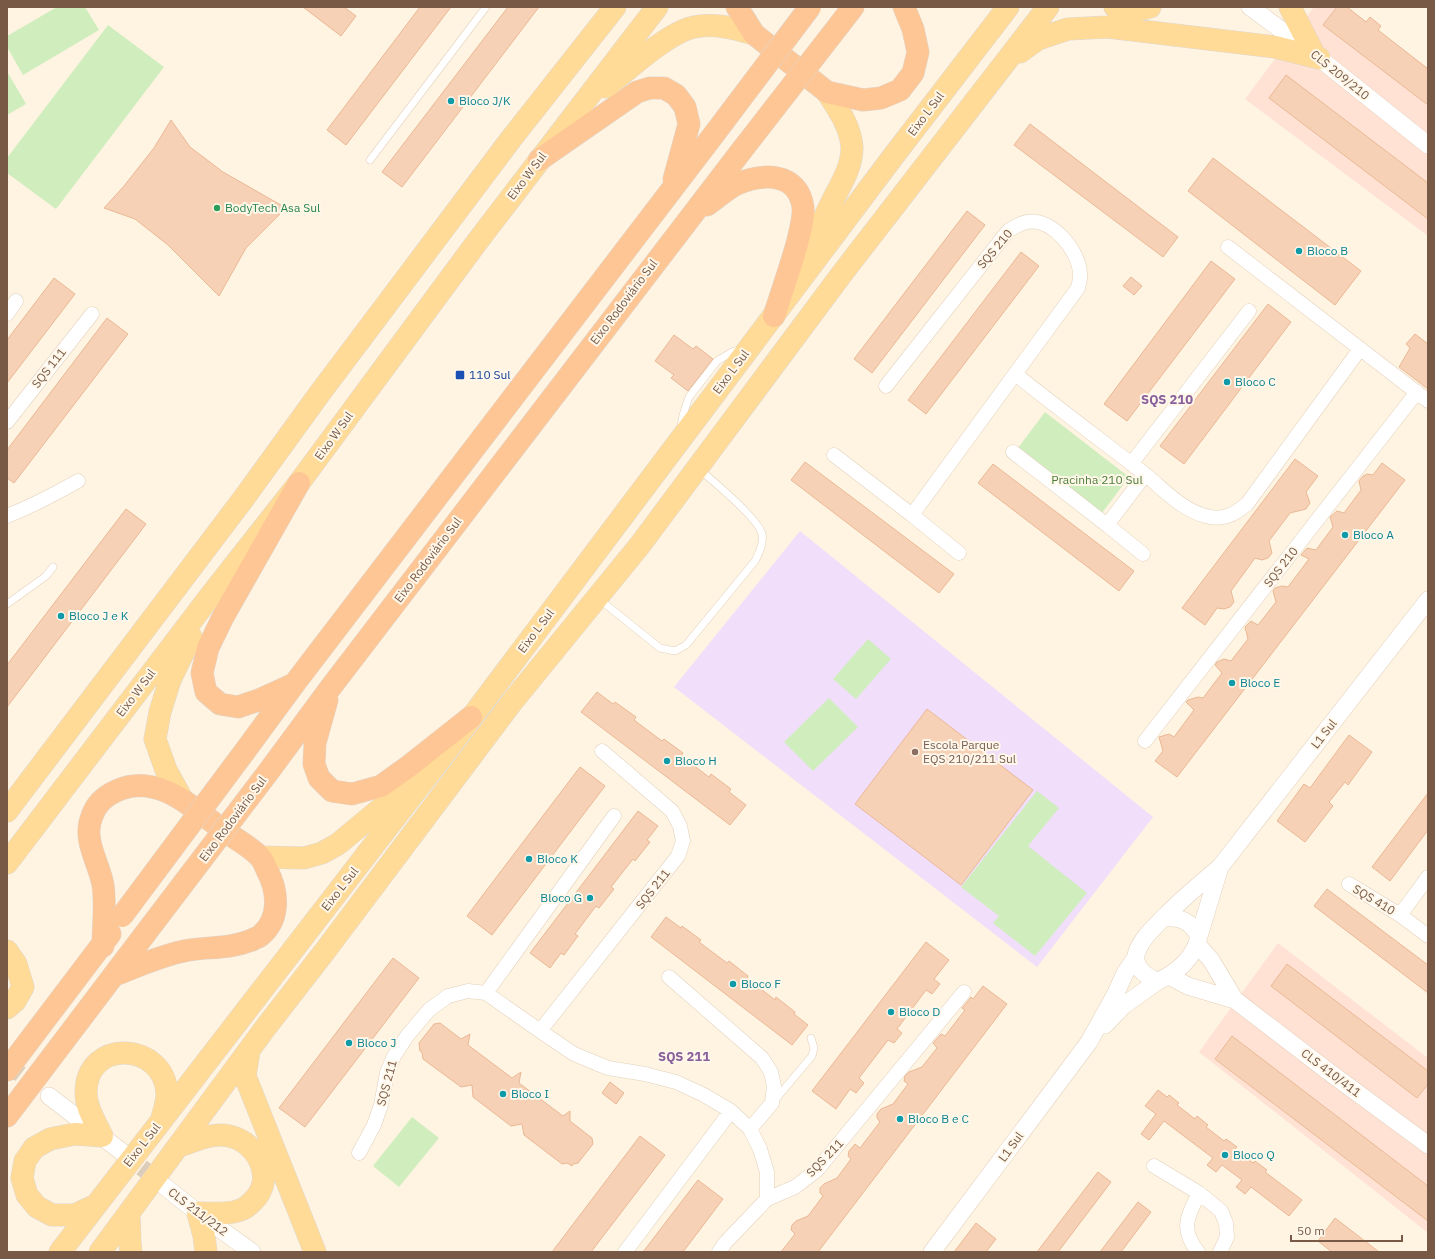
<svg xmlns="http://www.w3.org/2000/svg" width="1435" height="1259" font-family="'IBM Plex Sans',sans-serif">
	<rect width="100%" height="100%" fill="#fef4e1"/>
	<path fill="#ffe2d4" d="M 1314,7 L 1347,7 L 1428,68 L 1428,236 L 1245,99 Z
		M 1278,943 L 1428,1058 L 1428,1233 L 1199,1052 Z"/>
	<path fill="#f1defa" d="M 800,531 L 1153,817 L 1037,967 L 674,687 Z"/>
	<path fill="#d0edbe" d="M 57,7 L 85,7 L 99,30 L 23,75 L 7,47 L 7,36 Z
		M 108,25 L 164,67 L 56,209 L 7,173 L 7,158 Z
		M 8,73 L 26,104 L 7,115 L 7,74 Z
		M 1045,412 L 1129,477 L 1102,513 L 1018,448 Z
		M 868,639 L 891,659 L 856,699 L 833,679 Z
		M 829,698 L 858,727 L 813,771 L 784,742 Z
		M 1037,791 L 1059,808 L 1028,846 L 1087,893 L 1035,956 L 993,923 L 999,916 L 961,887 Z
		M 412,1117 L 439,1138 L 399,1187 L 373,1166 Z"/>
	<path fill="#f6d1b6" stroke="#eab895" d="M 303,7 L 344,7 L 356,16 L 341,36 Z
		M 420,7 L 451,7 L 346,145 L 327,130 Z
		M 508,7 L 539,7 L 402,187 L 382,172 Z
		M 1337,7 L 1347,7 L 1366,22 L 1370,17 L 1381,26 L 1378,30 L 1428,69 L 1428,105 L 1323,25 Z
		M 1286,75 L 1428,183 L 1428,219 L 1269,98 Z
		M 171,120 L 190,147 L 223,172 L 286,208 L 246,248 L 219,296 L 168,245 L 135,219 L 104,208 L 124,186 L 154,148 Z
		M 1030,124 L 1178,237 L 1163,257 L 1014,145 Z
		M 1213,158 L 1361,271 L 1335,305 L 1188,191 Z
		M 967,211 L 985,225 L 872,373 L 854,359 Z
		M 1021,252 L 1039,266 L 926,414 L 908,400 Z
		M 1211,261 L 1235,279 L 1127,421 L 1104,404 Z
		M 1131,277 L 1142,286 L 1134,295 L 1123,286 Z
		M 54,278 L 75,294 L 7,383 L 7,340 Z
		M 1268,304 L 1291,322 L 1184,464 L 1160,446 Z
		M 107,318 L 128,334 L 14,483 L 7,478 L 7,450 Z
		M 1415,334 L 1428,344 L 1428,389 L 1399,367 L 1410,348 L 1406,344 Z
		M 674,335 L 693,349 L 696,346 L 713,359 L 688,391 L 671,378 L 674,375 L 655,361 Z
		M 1295,459 L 1318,476 L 1306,492 L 1310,503 L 1306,509 L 1290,513 L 1269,541 L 1272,553 L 1268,558 L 1262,560 L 1255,558 L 1231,591 L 1234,602 L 1230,607 L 1224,609 L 1217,608 L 1205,625 L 1182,608 Z
		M 805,462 L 954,574 L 939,593 L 791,480 Z
		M 1382,463 L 1405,480 L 1177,777 L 1155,761 L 1163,751 L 1159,737 L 1169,734 L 1174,737 L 1194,710 L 1186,702 L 1188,700 L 1198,697 L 1203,698 L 1222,673 L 1215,665 L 1217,662 L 1224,659 L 1231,661 L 1248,639 L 1245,627 L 1251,621 L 1258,625 L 1276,602 L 1273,591 L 1275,588 L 1282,586 L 1288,587 L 1309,559 L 1301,555 L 1307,548 L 1316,550 L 1333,527 L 1330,517 L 1337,511 L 1344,513 L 1361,490 L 1359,481 L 1363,476 L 1367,474 L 1373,475 Z
		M 993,464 L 1134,571 L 1119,591 L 978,483 Z
		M 126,509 L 146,524 L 7,707 L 7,665 Z
		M 597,692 L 613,704 L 615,702 L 636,717 L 634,720 L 662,741 L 664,739 L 683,753 L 681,756 L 709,777 L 711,774 L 731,789 L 729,792 L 746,805 L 730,825 L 581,712 Z
		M 927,709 L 1033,790 L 961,885 L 855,804 Z
		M 1349,735 L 1372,752 L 1348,785 L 1345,782 L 1329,802 L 1333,806 L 1305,842 L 1277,821 L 1304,784 L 1310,788 Z
		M 580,767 L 605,786 L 492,935 L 467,916 Z
		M 1428,793 L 1428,830 L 1390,881 L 1372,867 Z
		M 638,811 L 658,826 L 647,840 L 650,842 L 635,861 L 633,859 L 611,887 L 614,889 L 599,908 L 596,906 L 575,934 L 578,936 L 564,955 L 561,953 L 550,968 L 530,953 Z
		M 1327,889 L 1428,965 L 1428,993 L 1314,906 Z
		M 666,917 L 681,928 L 682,926 L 701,940 L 699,942 L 727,963 L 729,961 L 748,976 L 747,978 L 775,1000 L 776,997 L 795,1012 L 794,1014 L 808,1025 L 792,1045 L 651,937 Z
		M 926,942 L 949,960 L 934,979 L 940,984 L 932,994 L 926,990 L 897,1029 L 902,1033 L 894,1043 L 888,1040 L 859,1078 L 864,1083 L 856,1093 L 850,1089 L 836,1109 L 812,1091 Z
		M 393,958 L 419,978 L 305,1127 L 279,1108 Z
		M 1287,964 L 1428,1071 L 1428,1084 L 1417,1098 L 1271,986 Z
		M 983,986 L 1007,1004 L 818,1252 L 781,1252 L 795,1234 L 791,1230 L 792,1225 L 796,1221 L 808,1216 L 823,1196 L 820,1193 L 820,1188 L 824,1184 L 837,1178 L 851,1159 L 848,1156 L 849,1151 L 855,1144 L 860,1148 L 880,1122 L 877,1118 L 877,1114 L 881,1109 L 893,1104 L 908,1084 L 904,1081 L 905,1076 L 909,1072 L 922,1067 L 937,1048 L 933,1043 L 941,1034 L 945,1036 L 965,1010 L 962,1008 L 971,997 L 973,999 Z
		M 440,1023 L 461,1039 L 470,1034 L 468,1045 L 512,1078 L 521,1072 L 519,1083 L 563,1116 L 570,1111 L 570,1121 L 592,1138 L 593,1144 L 578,1163 L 573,1164 L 572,1166 L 567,1163 L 562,1164 L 524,1135 L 522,1124 L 511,1126 L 473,1097 L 472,1085 L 461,1087 L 423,1059 L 422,1052 L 420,1051 L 419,1043 L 434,1024 Z
		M 1232,1036 L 1428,1186 L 1428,1221 L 1215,1059 Z
		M 610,1082 L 624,1093 L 616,1104 L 602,1093 Z
		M 1158,1090 L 1167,1097 L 1169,1095 L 1179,1103 L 1177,1105 L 1195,1119 L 1197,1116 L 1208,1125 L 1206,1127 L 1224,1141 L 1226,1139 L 1237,1147 L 1235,1149 L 1253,1163 L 1255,1161 L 1267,1170 L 1265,1172 L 1302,1200 L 1289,1216 L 1251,1187 L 1245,1194 L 1236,1187 L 1242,1180 L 1222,1165 L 1216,1172 L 1207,1165 L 1213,1158 L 1164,1121 L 1149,1140 L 1141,1134 L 1156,1114 L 1145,1106 Z
		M 640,1136 L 665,1155 L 591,1252 L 552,1252 Z
		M 1098,1172 L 1111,1182 L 1058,1252 L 1037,1252 Z
		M 698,1180 L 723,1199 L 683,1252 L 643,1252 Z
		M 1138,1202 L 1151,1212 L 1121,1252 L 1100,1252 Z
		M 1335,1218 L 1379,1252 L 1332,1252 L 1318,1241 Z
		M 976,1223 L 996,1239 L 986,1252 L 954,1252 Z"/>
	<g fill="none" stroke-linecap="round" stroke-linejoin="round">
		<path stroke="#dccdba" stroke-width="17" stroke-dasharray="17 8" stroke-linecap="butt" d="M 7,1064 L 49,1096
			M 122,1152 L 164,1185"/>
		<g stroke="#e3d0bc" stroke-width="8">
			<path id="service" d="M 370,160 L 486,7
				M 681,427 L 683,415 L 689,397 L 717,361 L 732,352 L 741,349
				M 599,599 L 660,648 L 675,651 L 686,645 L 755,561 C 759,553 764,543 762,534 C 759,519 712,480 699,469
				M 7,604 L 46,576 L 53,567
				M 774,1101 L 812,1056 L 814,1048 L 811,1038"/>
		</g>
		<g stroke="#e3d0bc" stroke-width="15">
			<path id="minor" d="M 1228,247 L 1428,401
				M 7,314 L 16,301
				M 886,386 L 1008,231 C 1014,227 1020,223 1027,222 C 1052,217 1079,251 1080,273 C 1081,278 1079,283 1078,288 L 1015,374
				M 7,422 L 92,314
				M 1013,452 L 1107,525 L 1145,475
				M 834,455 L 912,515 L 959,553
				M 1131,464 L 1249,311
				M 912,515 L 1015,374 C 1058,408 1102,441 1146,475 C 1164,490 1182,510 1206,516 C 1223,521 1235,514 1247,504 L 1360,349
				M 7,516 C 32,506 55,494 78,481
				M 1107,525 L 1143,554
				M 1145,741 L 1417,392
				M 1428,877 L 1400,915 L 1428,936
				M 1349,884 L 1400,915
				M 669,977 L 762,1058 L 771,1072 L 774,1086 L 772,1103 L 750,1129
				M 486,993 L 614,816
				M 540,1031 L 678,856 L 683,841 L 680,826 L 672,811 L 602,751
				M 359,1153 L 374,1125 L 381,1105 L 387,1073 L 394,1056 L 407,1036 L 429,1010 L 448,996 L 468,991 L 486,993 L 540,1031 L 574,1054 L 608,1068 L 645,1074 L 676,1082 L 704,1095 L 731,1111 L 750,1129 L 760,1149 L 767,1172 L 767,1199 L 725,1243 L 719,1252
				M 1154,1166 L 1199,1193 L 1221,1211 L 1226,1223 L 1227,1237 L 1220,1252
				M 767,1199 L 795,1187 L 817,1170 L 964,992
				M 625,1252 L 731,1111
				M 1198,1252 C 1180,1229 1187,1217 1199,1193"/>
		</g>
		<g stroke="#e3d0bc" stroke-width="18">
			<path id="tertiary" d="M 1250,7 L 1314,54 L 1428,145
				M 1164,918 C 1181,917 1190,921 1199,936 C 1195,957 1177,973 1158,981 C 1148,978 1134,968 1136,955 C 1140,939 1154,928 1165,916 C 1182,899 1201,883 1220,867 L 1428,600
				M 1199,936 L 1220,867
				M 1197,944 L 1211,960 L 1235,1000
				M 1169,976 L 1188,986 L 1235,1000 L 1325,1069 L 1428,1145
				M 1105,1025 L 1123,1006 L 1158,981
				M 49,1096 L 122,1152
				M 164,1186 L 198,1213 L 252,1252
				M 932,1252 L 1089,1042 L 1116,993 L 1125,973 L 1136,957"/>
		</g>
		<g stroke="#ded7d3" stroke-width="23">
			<path id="primary" d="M 1115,7 L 1132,12 L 1150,7
				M 1290,7 L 1314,54
				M 1020,52 L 1038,39 L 1068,29 L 1108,27 L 1275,47 L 1319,58
				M 606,87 C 628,70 664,36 690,28 C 711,22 734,28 754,34
				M 809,258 C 814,242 820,225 828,210 C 837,190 852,170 852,148 C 851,127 838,109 827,92
				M 182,799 L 166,770 L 155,739 L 160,712 L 170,680 L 191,637
				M 7,811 L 244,498 L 320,393 L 511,139 L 615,7
				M 260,857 L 304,858 L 322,853 L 338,844 L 408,786
				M 7,863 L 211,595 L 299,483 L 477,242 L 657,7
				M 7,951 L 16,964 L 23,987 L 15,1001 L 7,1008
				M 249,1051 L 245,1076 L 315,1252
				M 179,1146 C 195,1141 213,1132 229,1136 C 258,1142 276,1179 253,1201 C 250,1204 247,1207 243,1209 C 229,1215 214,1213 198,1213 L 204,1236 L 206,1252
				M 96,1205 L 75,1215 L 52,1215 L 37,1207 L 27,1195 L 22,1178 L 25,1161 L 34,1148 L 50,1139 L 75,1134 L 102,1136 C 96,1123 86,1108 86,1093 C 86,1037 165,1042 167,1094 C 167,1102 164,1111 162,1118
				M 129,1214 L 130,1243 L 131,1252
				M 60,1252 L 441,758 L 892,158 L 1008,7
				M 100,1252 L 266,1027 L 325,951 L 512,702 L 640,545 L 841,275 L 1048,7"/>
		</g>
		<g stroke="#ded7d3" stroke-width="23">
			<path id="trunk" d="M 737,7 L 754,34 L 827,92 L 863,100 L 881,98 L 900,90 L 913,73 L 918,52 L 913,29 L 904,7
				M 840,24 L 853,7
				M 539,160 L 637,92 L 650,88 L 664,88 L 676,95 L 685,107 L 689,124 L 674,179
				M 707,205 C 717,198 727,189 737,184 C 763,173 798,172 803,207 C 804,218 800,230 798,240 C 791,266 782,291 774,316
				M 294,684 L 259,700 L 238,707 L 220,704 L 206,692 L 202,673 L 208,648 L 223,617 L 299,483
				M 327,700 L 315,743 L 314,764 L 319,778 L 332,791 L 352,794 L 381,786 L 409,766 L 471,717
				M 245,751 L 295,683 L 715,133
				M 269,771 L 331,687 L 742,150
				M 103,946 C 103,926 106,905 103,885 C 99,862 82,840 92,816 C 96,804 105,796 116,791 C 157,772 192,807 223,830 C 234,838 251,847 260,857 C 263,860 265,866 267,870 C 278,891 281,919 260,936 C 258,938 254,938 252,940 C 227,950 208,946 184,951 C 160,956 138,966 115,975
				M 7,1070 L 110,934
				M 7,1116 L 145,934"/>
		</g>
		<use href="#service" stroke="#fff" stroke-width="7"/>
		<use href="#minor" stroke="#fff" stroke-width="14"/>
		<use href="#tertiary" stroke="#fff" stroke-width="17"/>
		<use href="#primary" stroke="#ffdb97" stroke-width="22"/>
		<use href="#trunk" stroke="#fec694" stroke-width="22"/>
		<g stroke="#ded7d3" stroke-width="23" stroke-linecap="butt">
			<path id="trunk-bridge" d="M 715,133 L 810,7
				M 742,150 L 840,24
				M 122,916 L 245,751
				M 145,934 L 269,771"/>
		</g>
		<use href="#trunk-bridge" stroke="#fec694" stroke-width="22"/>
	</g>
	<g fill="#0f9aa8" stroke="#fff7e9" stroke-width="1.5">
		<circle cx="451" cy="101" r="4"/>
		<circle cx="1299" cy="251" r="4"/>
		<circle cx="1227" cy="382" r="4"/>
		<circle cx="1345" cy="535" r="4"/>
		<circle cx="61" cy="616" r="4"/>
		<circle cx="1232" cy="683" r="4"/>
		<circle cx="667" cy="761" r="4"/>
		<circle cx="529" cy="859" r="4"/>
		<circle cx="590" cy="898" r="4"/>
		<circle cx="733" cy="984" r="4"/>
		<circle cx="891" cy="1012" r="4"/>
		<circle cx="349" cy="1043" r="4"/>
		<circle cx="503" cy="1094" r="4"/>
		<circle cx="900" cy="1119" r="4"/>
		<circle cx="1225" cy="1155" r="4"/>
	</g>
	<circle fill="#2e9e5b" stroke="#fff7e9" stroke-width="1.5" cx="217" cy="208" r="4"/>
	<rect fill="#1a4fb4" stroke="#fff7e9" stroke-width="1.5" x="455" y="370" width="10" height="10" rx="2"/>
	<circle fill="#8d6e63" stroke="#fff7e9" stroke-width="1.5" cx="915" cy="752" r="4"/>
	<g text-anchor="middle" stroke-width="4" stroke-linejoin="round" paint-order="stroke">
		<g font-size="12" fill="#775946" stroke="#fff7e9">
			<text transform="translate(1340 75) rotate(39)" y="4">CLS 209/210</text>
			<text transform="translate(926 114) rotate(-53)" y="4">Eixo L Sul</text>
			<text transform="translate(527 176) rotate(-53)" y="4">Eixo W Sul</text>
			<text transform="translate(995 249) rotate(-50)" y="4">SQS 210</text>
			<text transform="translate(624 302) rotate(-53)" y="4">Eixo Rodoviário Sul</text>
			<text transform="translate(49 368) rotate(-52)" y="4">SQS 111</text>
			<text transform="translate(731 372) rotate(-53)" y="4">Eixo L Sul</text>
			<text transform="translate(334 436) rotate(-54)" y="4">Eixo W Sul</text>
			<text transform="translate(428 560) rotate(-53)" y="4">Eixo Rodoviário Sul</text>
			<text transform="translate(1281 567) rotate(-52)" y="4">SQS 210</text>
			<text transform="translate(536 631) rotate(-53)" y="4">Eixo L Sul</text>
			<text transform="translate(136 693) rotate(-53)" y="4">Eixo W Sul</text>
			<text transform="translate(1324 734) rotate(-52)" y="4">L1 Sul</text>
			<text transform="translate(233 819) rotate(-53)" y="4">Eixo Rodoviário Sul</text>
			<text transform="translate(340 889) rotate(-52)" y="4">Eixo L Sul</text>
			<text transform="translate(653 889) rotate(-52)" y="4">SQS 211</text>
			<text transform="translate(1374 900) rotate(31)" y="4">SQS 410</text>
			<text transform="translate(1331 1073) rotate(37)" y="4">CLS 410/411</text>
			<text transform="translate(387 1083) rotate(-75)" y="4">SQS 211</text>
			<text transform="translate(142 1145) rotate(-52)" y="4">Eixo L Sul</text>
			<text transform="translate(1011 1147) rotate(-54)" y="4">L1 Sul</text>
			<text transform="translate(825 1158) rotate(-46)" y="4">SQS 211</text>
			<text transform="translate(198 1212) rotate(37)" y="4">CLS 211/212</text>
		</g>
		<g font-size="12" fill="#0d838f" stroke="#fff7e9" text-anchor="start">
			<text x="459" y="105">Bloco J/K</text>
			<text x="1307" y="255">Bloco B</text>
			<text x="1235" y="386">Bloco C</text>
			<text x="1353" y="539">Bloco A</text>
			<text x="69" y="620">Bloco J e K</text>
			<text x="1240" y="687">Bloco E</text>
			<text x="675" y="765">Bloco H</text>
			<text x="537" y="863">Bloco K</text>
			<text x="582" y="902" text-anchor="end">Bloco G</text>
			<text x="741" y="988">Bloco F</text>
			<text x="899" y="1016">Bloco D</text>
			<text x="357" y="1047">Bloco J</text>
			<text x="511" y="1098">Bloco I</text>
			<text x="908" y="1123">Bloco B e C</text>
			<text x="1233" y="1159">Bloco Q</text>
		</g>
		<g font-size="12" fill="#27864d" stroke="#fff7e9" text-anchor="start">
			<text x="225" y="212">BodyTech Asa Sul</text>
		</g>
		<g font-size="12" fill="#164399" stroke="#fff7e9" text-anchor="start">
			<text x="469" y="379">110 Sul</text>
		</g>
		<g font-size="12" fill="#4e7e3c" stroke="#fff7e9">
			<text x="1097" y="484">Pracinha 210 Sul</text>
		</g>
		<g font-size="12" fill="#785e54" stroke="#fff7e9" text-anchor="start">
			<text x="923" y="749">Escola Parque<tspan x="923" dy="14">EQS 210/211 Sul</tspan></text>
		</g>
		<g font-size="13" font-weight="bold" fill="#89609b" stroke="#fff7e9">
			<text x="1167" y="404">SQS 210</text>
			<text x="684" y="1061">SQS 211</text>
		</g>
	</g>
	<rect width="1435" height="1259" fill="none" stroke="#775946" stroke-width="16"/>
	<path d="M1291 1235v6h111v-6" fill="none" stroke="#775946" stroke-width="2"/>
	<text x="1297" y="1235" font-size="12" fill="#775946" stroke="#fff7e9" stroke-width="3" paint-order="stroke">50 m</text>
</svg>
